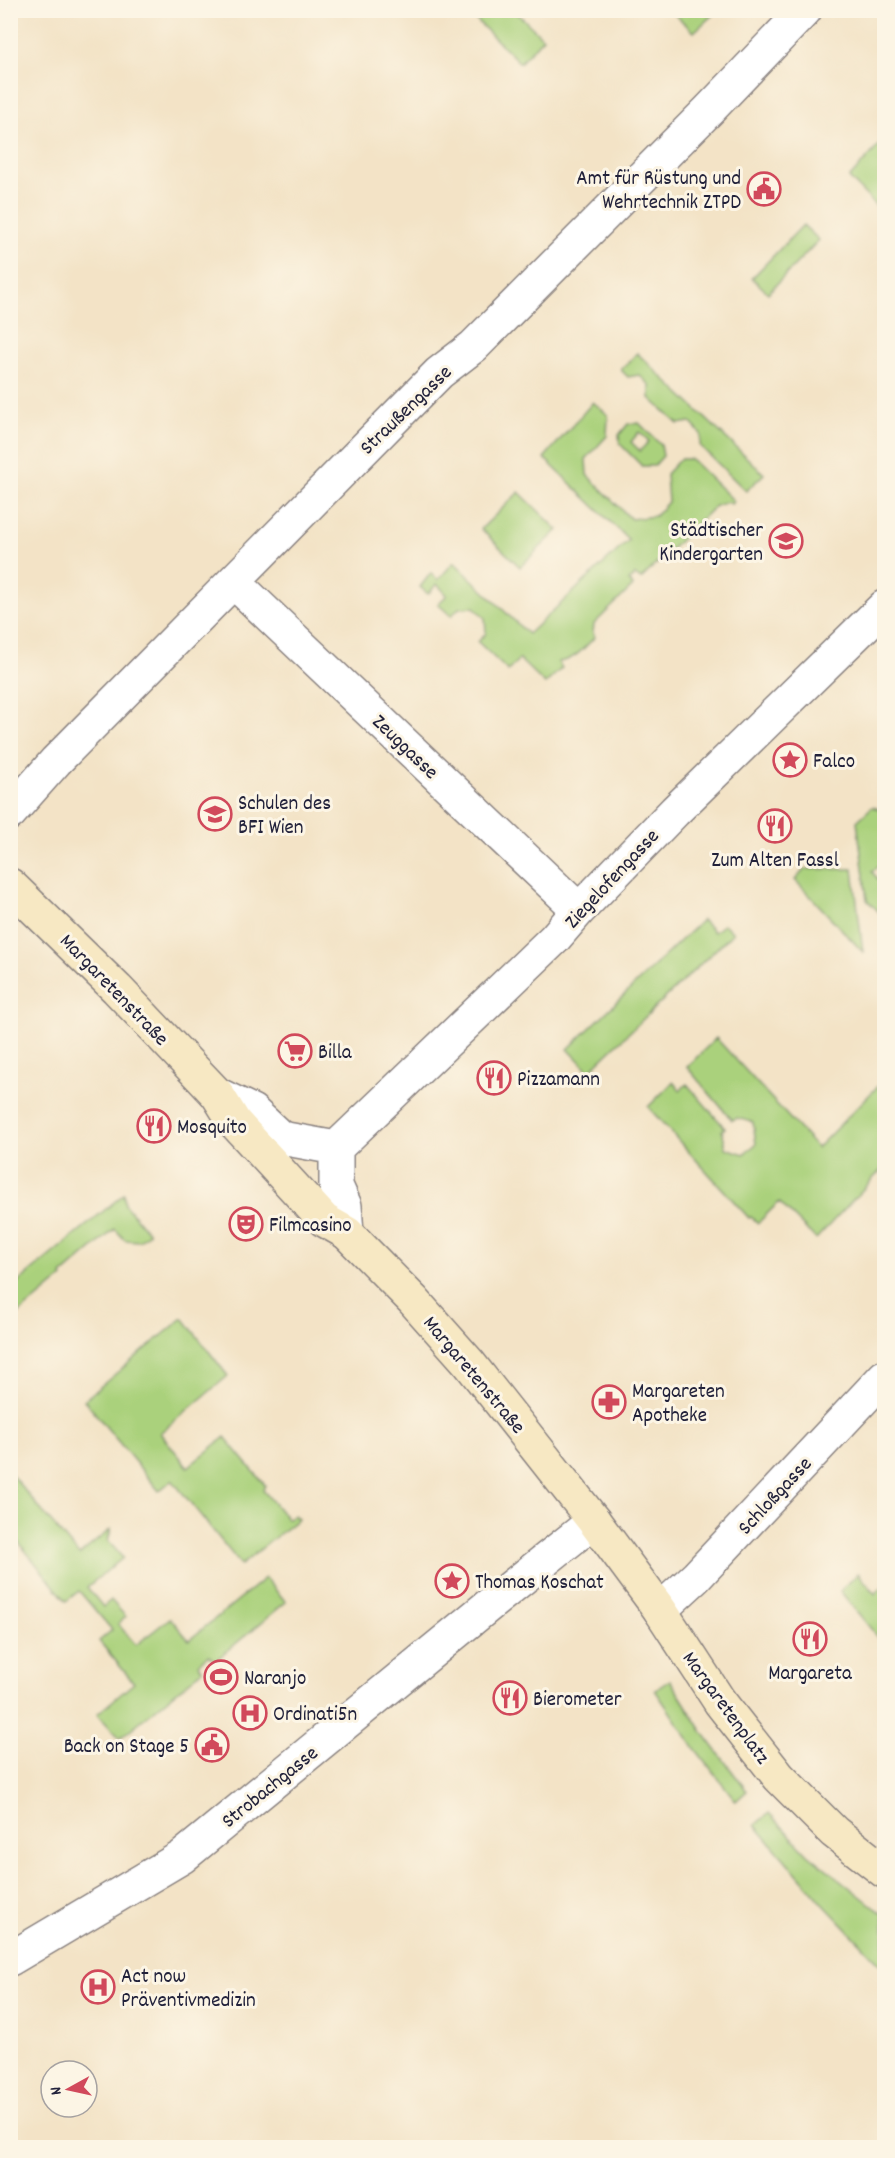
<svg xmlns="http://www.w3.org/2000/svg" width="895" height="2158" font-family="Dekko,sans-serif">
	<rect width="100%" height="100%" fill="#fcf5e5"/>
	<filter id="ink" filterUnits="userSpaceOnUse"><feTurbulence type="fractalNoise" baseFrequency=".0167" numOctaves="2"/><feDisplacementMap in="SourceGraphic" scale="12" xChannelSelector="R" yChannelSelector="G"/><feConvolveMatrix kernelMatrix="1 2 1 2 8 2 1 2 1" color-interpolation-filters="sRGB"/></filter>
	<filter id="wash" filterUnits="userSpaceOnUse"><feTurbulence type="fractalNoise" baseFrequency=".008" numOctaves="4" result="noise"/><feDisplacementMap in="SourceGraphic" scale="24" xChannelSelector="R" yChannelSelector="G"/><feGaussianBlur stdDeviation="1.35" result="paint"/><feColorMatrix in="noise" values="0 0 0 0 0 0 0 0 0 0 0 0 0 0 0 0 0 1.4 0 .05"/><feComposite in="paint" operator="in"/></filter>
	<g filter="url(#wash)">
		<rect width="100%" height="100%" fill="#f3e3c6"/>
		<path fill="#aad17c" stroke="#667a5c" stroke-width="1.5" fill-rule="evenodd" d="M 467,11 L 515,11 L 543,38 L 520,63 Z
			M 671,11 L 717,11 L 694,32 Z
			M 884,140 L 884,214 L 849,178 Z
			M 803,225 L 819,240 L 768,293 L 752,278 Z
			M 637,353 L 764,474 L 746,491 L 700,446 L 701,434 L 690,422 L 678,424 L 650,398 L 650,385 L 639,375 L 628,377 L 621,370 Z
			M 593,402 L 608,415 L 607,436 L 586,459 L 587,475 L 631,519 L 655,516 L 668,502 L 666,474 L 680,459 L 691,459 L 734,501 L 731,504 L 728,502 L 715,506 L 641,579 L 635,575 L 629,581 L 633,586 L 594,624 L 593,633 L 595,637 C 584,648 574,661 558,662 L 562,668 L 545,684 L 519,659 L 508,671 L 478,642 L 486,633 L 485,618 L 474,607 L 459,608 L 451,616 L 438,604 L 447,595 L 437,584 L 428,594 L 420,587 L 431,573 L 438,580 L 454,562 L 528,634 L 629,540 L 544,458 Z
			M 639,423 L 661,445 L 663,456 L 654,466 L 642,466 L 620,444 L 619,435 L 628,424 ZM 639,432 L 649,441 L 640,451 L 631,442 Z
			M 519,492 L 558,530 L 520,567 L 481,529 Z
			M 872,807 L 884,810 L 884,860 L 872,872 L 884,886 L 884,917 L 867,900 L 857,821 Z
			M 805,869 L 853,869 L 863,952 L 795,880 Z
			M 702,920 L 714,932 L 724,924 L 733,933 L 589,1071 L 568,1049 Z
			M 716,1038 L 817,1148 L 884,1080 L 884,1167 L 816,1239 L 779,1202 L 758,1223 L 751,1217 L 749,1218 L 648,1107 L 673,1082 L 680,1090 L 687,1084 L 725,1128 L 722,1130 L 726,1148 L 744,1154 L 756,1144 L 753,1122 L 737,1118 L 732,1120 L 687,1067 Z
			M 124,1194 L 125,1205 L 149,1233 L 139,1241 L 125,1240 L 115,1229 L 62,1275 L 63,1277 L 11,1320 L 11,1288 Z
			M 183,1318 L 228,1376 L 160,1433 L 188,1467 L 225,1437 L 265,1485 L 263,1490 L 287,1519 L 294,1515 L 298,1519 L 241,1565 L 172,1480 L 159,1491 L 84,1400 Z
			M 10,1473 L 79,1555 L 111,1529 L 108,1541 L 123,1558 L 87,1587 L 103,1607 L 111,1600 L 126,1617 L 118,1624 L 136,1645 L 170,1618 L 189,1640 L 265,1578 L 286,1602 L 215,1661 L 209,1655 L 198,1664 L 203,1670 L 120,1738 L 97,1714 L 134,1683 L 99,1641 L 112,1630 L 79,1591 L 66,1601 L 11,1533 Z
			M 858,1573 L 875,1594 L 884,1585 L 884,1645 L 840,1591 Z
			M 670,1680 L 704,1734 L 747,1791 L 736,1801 L 693,1746 L 655,1690 Z
			M 769,1813 L 808,1854 L 884,1915 L 884,1968 L 825,1906 L 755,1825 Z"/>
	</g>
	<g filter="url(#ink)">
		<g fill="none" stroke-linecap="round" stroke-linejoin="round">
			<g stroke="#8a8280" stroke-width="36">
				<path id="street" d="M 234,582 L 579,910
					M 10,813 L 56,761 L 439,373 L 474,346 L 709,110 L 805,10
					M 217,1094 L 252,1111 L 281,1138 L 336,1148
					M 336,1148 L 554,939 L 579,910 L 675,811 L 884,607
					M 336,1148 L 336,1186 L 345,1206 L 347,1233
					M 660,1610 L 696,1577 L 884,1377
					M 10,1959 L 182,1857 L 494,1601 L 594,1521"/>
			</g>
			<g stroke="#8a8280" stroke-width="36">
				<path id="secondary" d="M 10,885 L 117,989 L 217,1094 L 235,1123 L 324,1220 L 347,1233 L 413,1300 L 469,1363 L 594,1521 L 660,1610 L 720,1702 L 779,1777 L 834,1832 L 884,1871"/>
			</g>
			<use href="#street" stroke="#fff" stroke-width="33"/>
			<use href="#secondary" stroke="#f7e8c3" stroke-width="33"/>
		</g>
	</g>
	<defs>
		<g id="civic-ring" transform="scale(1.725)"><circle r="9.5" fill="#fcf5e5" stroke="#d1495b" stroke-width="1.5"/><path d="M-.6-6.5H3V-4.5H.6V-3L4-1V1h2V6H-6V1h2V-1L-.6-3ZM-1.2 2.5V6h2.4V2.5Z" fill="#d1495b"/></g>
		<g id="school-ring" transform="scale(1.725)"><circle r="9.5" fill="#fcf5e5" stroke="#d1495b" stroke-width="1.5"/><path d="M0-5L7-2L0 1L-7-2ZM-4 1L0 2.5L4 1V4Q0 6-4 4Z" fill="#d1495b"/></g>
		<g id="sight-ring" transform="scale(1.725)"><circle r="9.5" fill="#fcf5e5" stroke="#d1495b" stroke-width="1.5"/><path d="M0-6L1.8-2.2L6-1.7L2.9 1.2L3.7 5.4L0 3.3L-3.7 5.4L-2.9 1.2L-6-1.7L-1.8-2.2Z" fill="#d1495b"/></g>
		<g id="restaurant-ring" transform="scale(1.725)"><circle r="9.5" fill="#fcf5e5" stroke="#d1495b" stroke-width="1.5"/><path d="M-5-6h1v4h1v-4h1v4h1v-4h1v5L-1.5 .5V6h-2V.5L-5-1ZM5-6V6H3V1.5H1.5Q1.5-4 5-6Z" fill="#d1495b"/></g>
		<g id="supermarket-ring" transform="scale(1.725)"><circle r="9.5" fill="#fcf5e5" stroke="#d1495b" stroke-width="1.5"/><path d="M-6-5.5h2.5l.6 2H6L4.5 2H-2.5L-4.4-4H-6ZM-1.5 3.2a1.3 1.3 0 1 0 .1 0ZM3 3.2a1.3 1.3 0 1 0 .1 0Z" fill="#d1495b"/></g>
		<g id="theatre-ring" transform="scale(1.725)"><circle r="9.5" fill="#fcf5e5" stroke="#d1495b" stroke-width="1.5"/><path d="M-5-5.5Q0-4 5-5.5V0Q5 5 0 6Q-5 5-5 0ZM-3.3-2.5H-1v1.5H-3.3ZM1-2.5H3.3v1.5H1ZM-2.8 1Q0 5.5 2.8 1Z" fill="#d1495b"/></g>
		<g id="pharmacy-ring" transform="scale(1.725)"><circle r="9.5" fill="#fcf5e5" stroke="#d1495b" stroke-width="1.5"/><path d="M-2-6h4v4h4v4h-4v4h-4v-4h-4v-4h4Z" fill="#d1495b"/></g>
		<g id="stadium-ring" transform="scale(1.725)"><circle r="9.5" fill="#fcf5e5" stroke="#d1495b" stroke-width="1.5"/><path d="M0-5a6.5 5 0 1 0 0 10a6.5 5 0 1 0 0-10ZM-3.5-1.8h7v3.6h-7Z" fill="#d1495b"/></g>
		<g id="hospital-ring" transform="scale(1.725)"><circle r="9.5" fill="#fcf5e5" stroke="#d1495b" stroke-width="1.5"/><path d="M-5-5h3v3.5h4V-5h3V5h-3V1.5h-4V5h-3Z" fill="#d1495b"/></g>
	</defs>
	<g fill-rule="evenodd">
		<use href="#civic-ring" x="764" y="189"/>
		<use href="#school-ring" x="786" y="541"/>
		<use href="#sight-ring" x="790" y="760"/>
		<use href="#school-ring" x="215" y="814"/>
		<use href="#restaurant-ring" x="775" y="826"/>
		<use href="#supermarket-ring" x="295" y="1051"/>
		<use href="#restaurant-ring" x="494" y="1078"/>
		<use href="#restaurant-ring" x="154" y="1126"/>
		<use href="#theatre-ring" x="246" y="1224"/>
		<use href="#pharmacy-ring" x="609" y="1402"/>
		<use href="#sight-ring" x="452" y="1581"/>
		<use href="#restaurant-ring" x="810" y="1639"/>
		<use href="#stadium-ring" x="221" y="1677"/>
		<use href="#restaurant-ring" x="510" y="1698"/>
		<use href="#hospital-ring" x="250" y="1713"/>
		<use href="#civic-ring" x="212" y="1745"/>
		<use href="#hospital-ring" x="98" y="1987"/>
	</g>
	<g text-anchor="middle" stroke-width="6" stroke-linejoin="round" paint-order="stroke">
		<g font-size="21" fill="#22223b" stroke="#fcf5e5" text-anchor="start">
			<text x="741" y="184" text-anchor="end">Amt für Rüstung und<tspan x="741" dy="24">Wehrtechnik ZTPD</tspan></text>
			<text x="763" y="536" text-anchor="end">Städtischer<tspan x="763" dy="24">Kindergarten</tspan></text>
			<text x="813" y="767">Falco</text>
			<text x="238" y="809">Schulen des<tspan x="238" dy="24">BFI Wien</tspan></text>
			<text x="775" y="866" text-anchor="middle">Zum Alten Fassl</text>
			<text x="318" y="1058">Billa</text>
			<text x="517" y="1085">Pizzamann</text>
			<text x="177" y="1133">Mosquito</text>
			<text x="269" y="1231">Filmcasino</text>
			<text x="632" y="1397">Margareten<tspan x="632" dy="24">Apotheke</tspan></text>
			<text x="475" y="1588">Thomas Koschat</text>
			<text x="810" y="1679" text-anchor="middle">Margareta</text>
			<text x="244" y="1684">Naranjo</text>
			<text x="533" y="1705">Bierometer</text>
			<text x="273" y="1720">Ordinati5n</text>
			<text x="189" y="1752" text-anchor="end">Back on Stage 5</text>
			<text x="121" y="1982">Act now<tspan x="121" dy="24">Präventivmedizin</tspan></text>
		</g>
		<g font-size="21" fill="#22223b" stroke="#fcf5e5">
			<text transform="translate(405 409) rotate(-44)" y="7">Straußengasse</text>
			<text transform="translate(406 746) rotate(44)" y="7">Zeuggasse</text>
			<text transform="translate(611 878) rotate(-47)" y="7">Ziegelofengasse</text>
			<text transform="translate(115 989) rotate(46)" y="7">Margaretenstraße</text>
			<text transform="translate(475 1374) rotate(50)" y="7">Margaretenstraße</text>
			<text transform="translate(774 1495) rotate(-47)" y="7">Schloßgasse</text>
			<text transform="translate(727 1707) rotate(54)" y="7">Margaretenplatz</text>
			<text transform="translate(269 1786) rotate(-39)" y="7">Strobachgasse</text>
		</g>
	</g>
	<rect width="895" height="2158" fill="none" stroke="#fcf5e5" stroke-width="36"/>
	<g transform="translate(69 2089) rotate(262)"><circle r="28" fill="#fcf5e5" stroke="#a5a1a1" stroke-width="1.5"/>
	<path d="M0-4.5L10 22L0 15L-10 22Z" fill="#d1495b"/>
	<text y="-9" font-size="16" font-weight="bold" text-anchor="middle" fill="#22223b">N</text>
	</g>
</svg>
